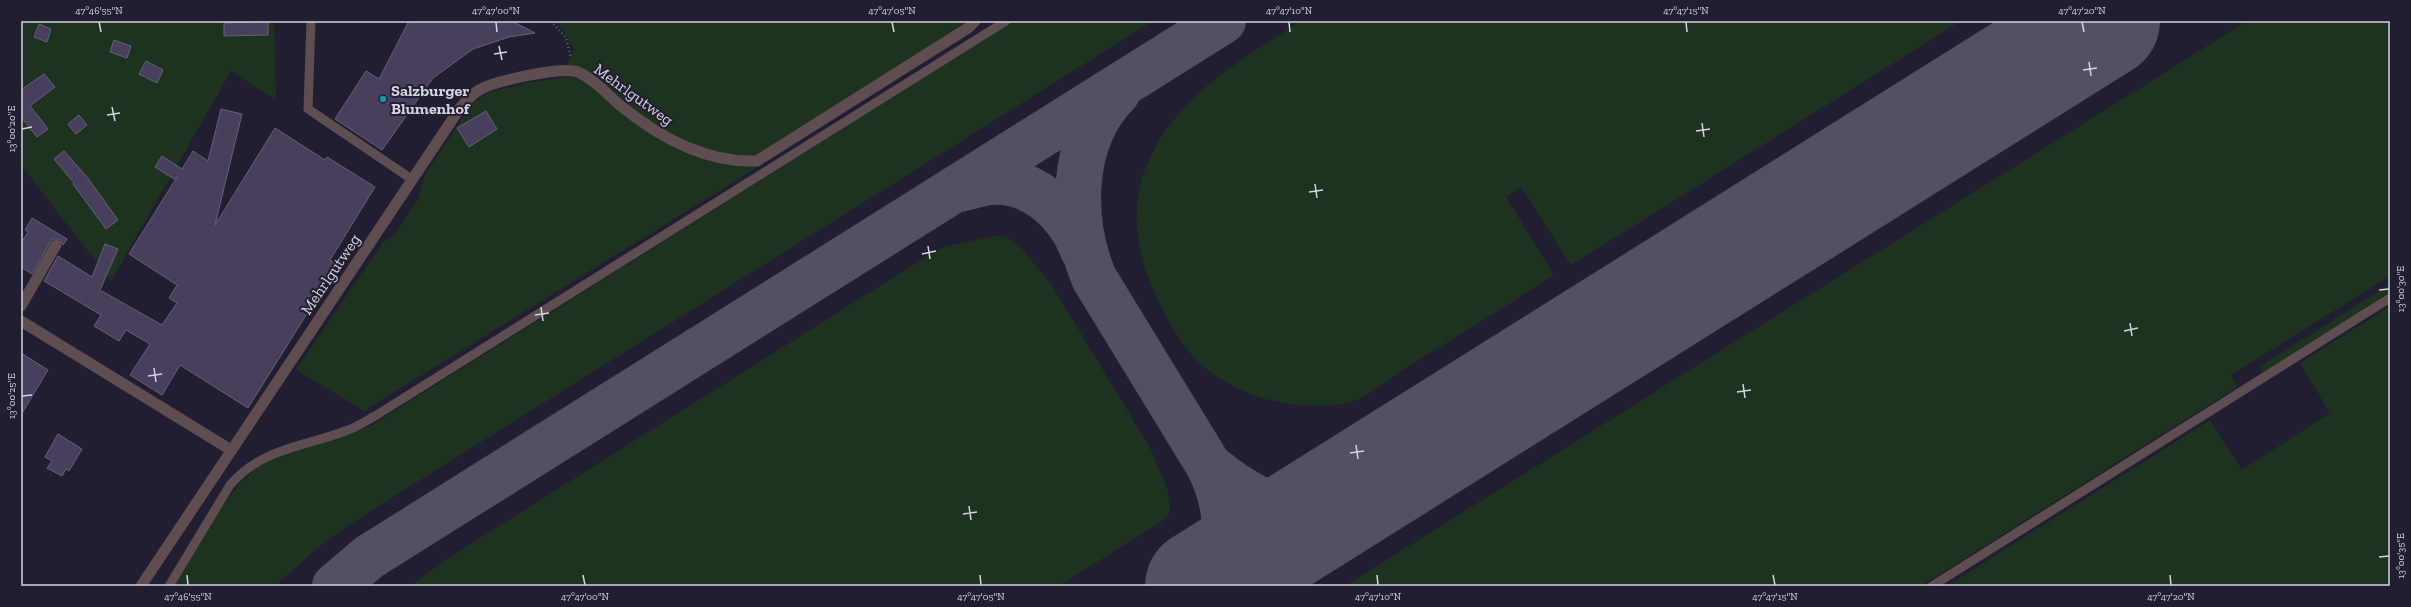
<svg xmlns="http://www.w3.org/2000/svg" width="2411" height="607" font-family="'Zilla Slab',serif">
	<rect width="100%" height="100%" fill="#211e31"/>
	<path fill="#1d3320" d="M 21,21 L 274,21 L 276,100 L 231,71 L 111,281 L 21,165 Z
		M 557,21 L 969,21 L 757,156 L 756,168 L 364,411 L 296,370 L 383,242 L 394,235 L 418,199 L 424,176 L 472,104 L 487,93 L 530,82 L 562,78 L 574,49 Z
		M 1014,21 L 1153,21 L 347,526 L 315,550 L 275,586 L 174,586 C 196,550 230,481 266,462 C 299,445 337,441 370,426 Z
		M 1301,21 L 1961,21 L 1571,265 L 1521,187 L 1506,197 L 1554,275 C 1506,306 1457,336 1409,366 C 1394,376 1368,396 1352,402 C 1336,407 1314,406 1298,405 C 1267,402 1234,390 1209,371 C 1187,355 1174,332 1162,308 C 1138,261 1126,210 1149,160 C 1178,94 1243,59 1301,21 Z
		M 2247,21 L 2390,21 L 2390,276 L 2231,375 L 2237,387 L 1921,586 L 1345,586 Z
		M 994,236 L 1004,236 L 1017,243 L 1051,284 L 1150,448 L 1168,491 L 1170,510 L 1167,518 L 1059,586 L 410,586 L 453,555 L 934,252 L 948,246 Z
		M 2390,284 L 2390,293 L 2263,374 L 2259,367 Z
		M 2390,306 L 2390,586 L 1947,586 L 2210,420 L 2242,470 L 2330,413 L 2300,363 Z"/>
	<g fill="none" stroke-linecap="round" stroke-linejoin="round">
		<path stroke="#535062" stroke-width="46" d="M 1117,93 C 1070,140 1070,220 1094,278 L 1209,466 C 1232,516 1228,536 1204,585
			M 960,189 C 970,187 980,183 990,182 C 1033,178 1069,213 1083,250
			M 1209,466 C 1239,490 1277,517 1318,506 C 1328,504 1338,499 1347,496
			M 335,586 L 369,557 L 1223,21"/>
		<path stroke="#535062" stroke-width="114" d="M 1202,586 L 2103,21"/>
	</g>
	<path fill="#483f5d" stroke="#666077" d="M 268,21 L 268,35 L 224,36 L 224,23 Z
		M 409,21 L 512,21 L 535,33 L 509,37 L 473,49 L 433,78 L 382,150 L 335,119 L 366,71 L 379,79 Z
		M 39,24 L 51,29 L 47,42 L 34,37 Z
		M 114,40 L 131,46 L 127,58 L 110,52 Z
		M 146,61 L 163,70 L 157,83 L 139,74 Z
		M 44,74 L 55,87 L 30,106 L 48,129 L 37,137 L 21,117 L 21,90 Z
		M 221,109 L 242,114 L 215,225 L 275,128 L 325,160 L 327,157 L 375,187 L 330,260 L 338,264 L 248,408 L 180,365 L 162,395 L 130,375 L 150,344 L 126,330 L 119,341 L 94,326 L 101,315 L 44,281 L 58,256 L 92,277 L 105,244 L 118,249 L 100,290 L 162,325 L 177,303 L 169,298 L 177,285 L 129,254 L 177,177 L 174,179 L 155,167 L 162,156 L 182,169 L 193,151 L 208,161 Z
		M 486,111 L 497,129 L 469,147 L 457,128 Z
		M 79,115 L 87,125 L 76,134 L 68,124 Z
		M 64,151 L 87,177 L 118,220 L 106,229 L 73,184 L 74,183 L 54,159 Z
		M 32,218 L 67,239 L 63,245 L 59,239 L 52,239 L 32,274 L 21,267 L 21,243 L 28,232 L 25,230 Z
		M 21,353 L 48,370 L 21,415 Z
		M 58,434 L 82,449 L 69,471 L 66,469 L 62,476 L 47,468 L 52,461 L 45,457 Z"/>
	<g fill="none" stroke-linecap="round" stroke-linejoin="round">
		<path stroke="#636172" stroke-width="2.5" stroke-dasharray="1 3" stroke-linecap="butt" d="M 551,21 L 566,38 L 571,58"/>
		<path stroke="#5f4e51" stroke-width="9" d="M 311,21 L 308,109 L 413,180
			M 169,586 L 230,485 C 263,447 305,447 348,430 C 357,427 366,421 375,416 L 1006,21
			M 1932,586 L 2390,298"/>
		<path stroke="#5f4e51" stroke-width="11" d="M 21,306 L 56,245
			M 21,321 L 231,450
			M 141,586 L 460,108 C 466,101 471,95 479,90 C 494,81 562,66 578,72 C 594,79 608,95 621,106 C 659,137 706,163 757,161 L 968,28 L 975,21"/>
	</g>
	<path fill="none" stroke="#d4d3e0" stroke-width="1.5" d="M 99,22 L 101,32M 496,22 L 497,32M 892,22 L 894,32M 1289,22 L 1290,32M 1686,22 L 1687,32M 2082,22 L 2084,32M 499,46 L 502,60M 494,54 L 507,52M 2089,62 L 2091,76M 2083,70 L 2097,68M 112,107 L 115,121M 107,115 L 120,113M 1702,123 L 1704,137M 22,129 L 32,127M 1696,131 L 1710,129M 1315,184 L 1317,198M 1309,192 L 1323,190M 928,246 L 930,259M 922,254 L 936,251M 2379,290 L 2389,289M 541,307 L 543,321M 535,315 L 549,313M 2130,323 L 2132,336M 2124,331 L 2138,328M 154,368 L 156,382M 148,376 L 162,374M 1743,384 L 1745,398M 1737,392 L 1751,390M 22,396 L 32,395M 1356,445 L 1358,459M 1350,453 L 1364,451M 969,506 L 971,520M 963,514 L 977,512M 2379,557 L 2389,556M 187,575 L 188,585M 583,575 L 585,585M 980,575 L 981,585M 1377,575 L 1378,585M 1773,575 L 1775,585M 2170,575 L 2171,585"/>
	<circle fill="#0f9aa8" stroke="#211e31" stroke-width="1.5" cx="383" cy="99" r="4"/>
	<g text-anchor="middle" stroke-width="4" stroke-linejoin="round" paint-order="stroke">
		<g font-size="16" font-weight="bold" fill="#d4d3e0" stroke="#211e31" text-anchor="start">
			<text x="391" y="96">Salzburger<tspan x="391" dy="18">Blumenhof</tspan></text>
		</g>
		<g font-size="16" fill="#d4d3e0" stroke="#211e31">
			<text transform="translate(634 94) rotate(36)" y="6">Mehrlgutweg</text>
			<text transform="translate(330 274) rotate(-56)" y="6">Mehrlgutweg</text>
		</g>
	</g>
	<rect width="2411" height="607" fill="none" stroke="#211e31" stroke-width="44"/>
	<rect x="22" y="22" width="2367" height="563" fill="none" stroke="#d4d3e0" stroke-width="1.5"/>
	<g font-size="10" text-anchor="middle" fill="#d4d3e0">
		<text x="99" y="14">47°46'55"N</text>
		<text x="496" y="14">47°47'00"N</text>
		<text x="892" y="14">47°47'05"N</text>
		<text x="1289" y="14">47°47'10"N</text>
		<text x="1686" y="14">47°47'15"N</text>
		<text x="2082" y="14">47°47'20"N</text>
		<text transform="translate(11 129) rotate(-90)" y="4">13°00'20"E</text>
		<text transform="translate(2400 289) rotate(-90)" y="4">13°00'30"E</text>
		<text transform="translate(11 396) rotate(-90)" y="4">13°00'25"E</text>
		<text transform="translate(2400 556) rotate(-90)" y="4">13°00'35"E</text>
		<text x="188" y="600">47°46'55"N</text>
		<text x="585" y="600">47°47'00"N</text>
		<text x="981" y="600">47°47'05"N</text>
		<text x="1378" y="600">47°47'10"N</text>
		<text x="1775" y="600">47°47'15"N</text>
		<text x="2171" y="600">47°47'20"N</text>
	</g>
</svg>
